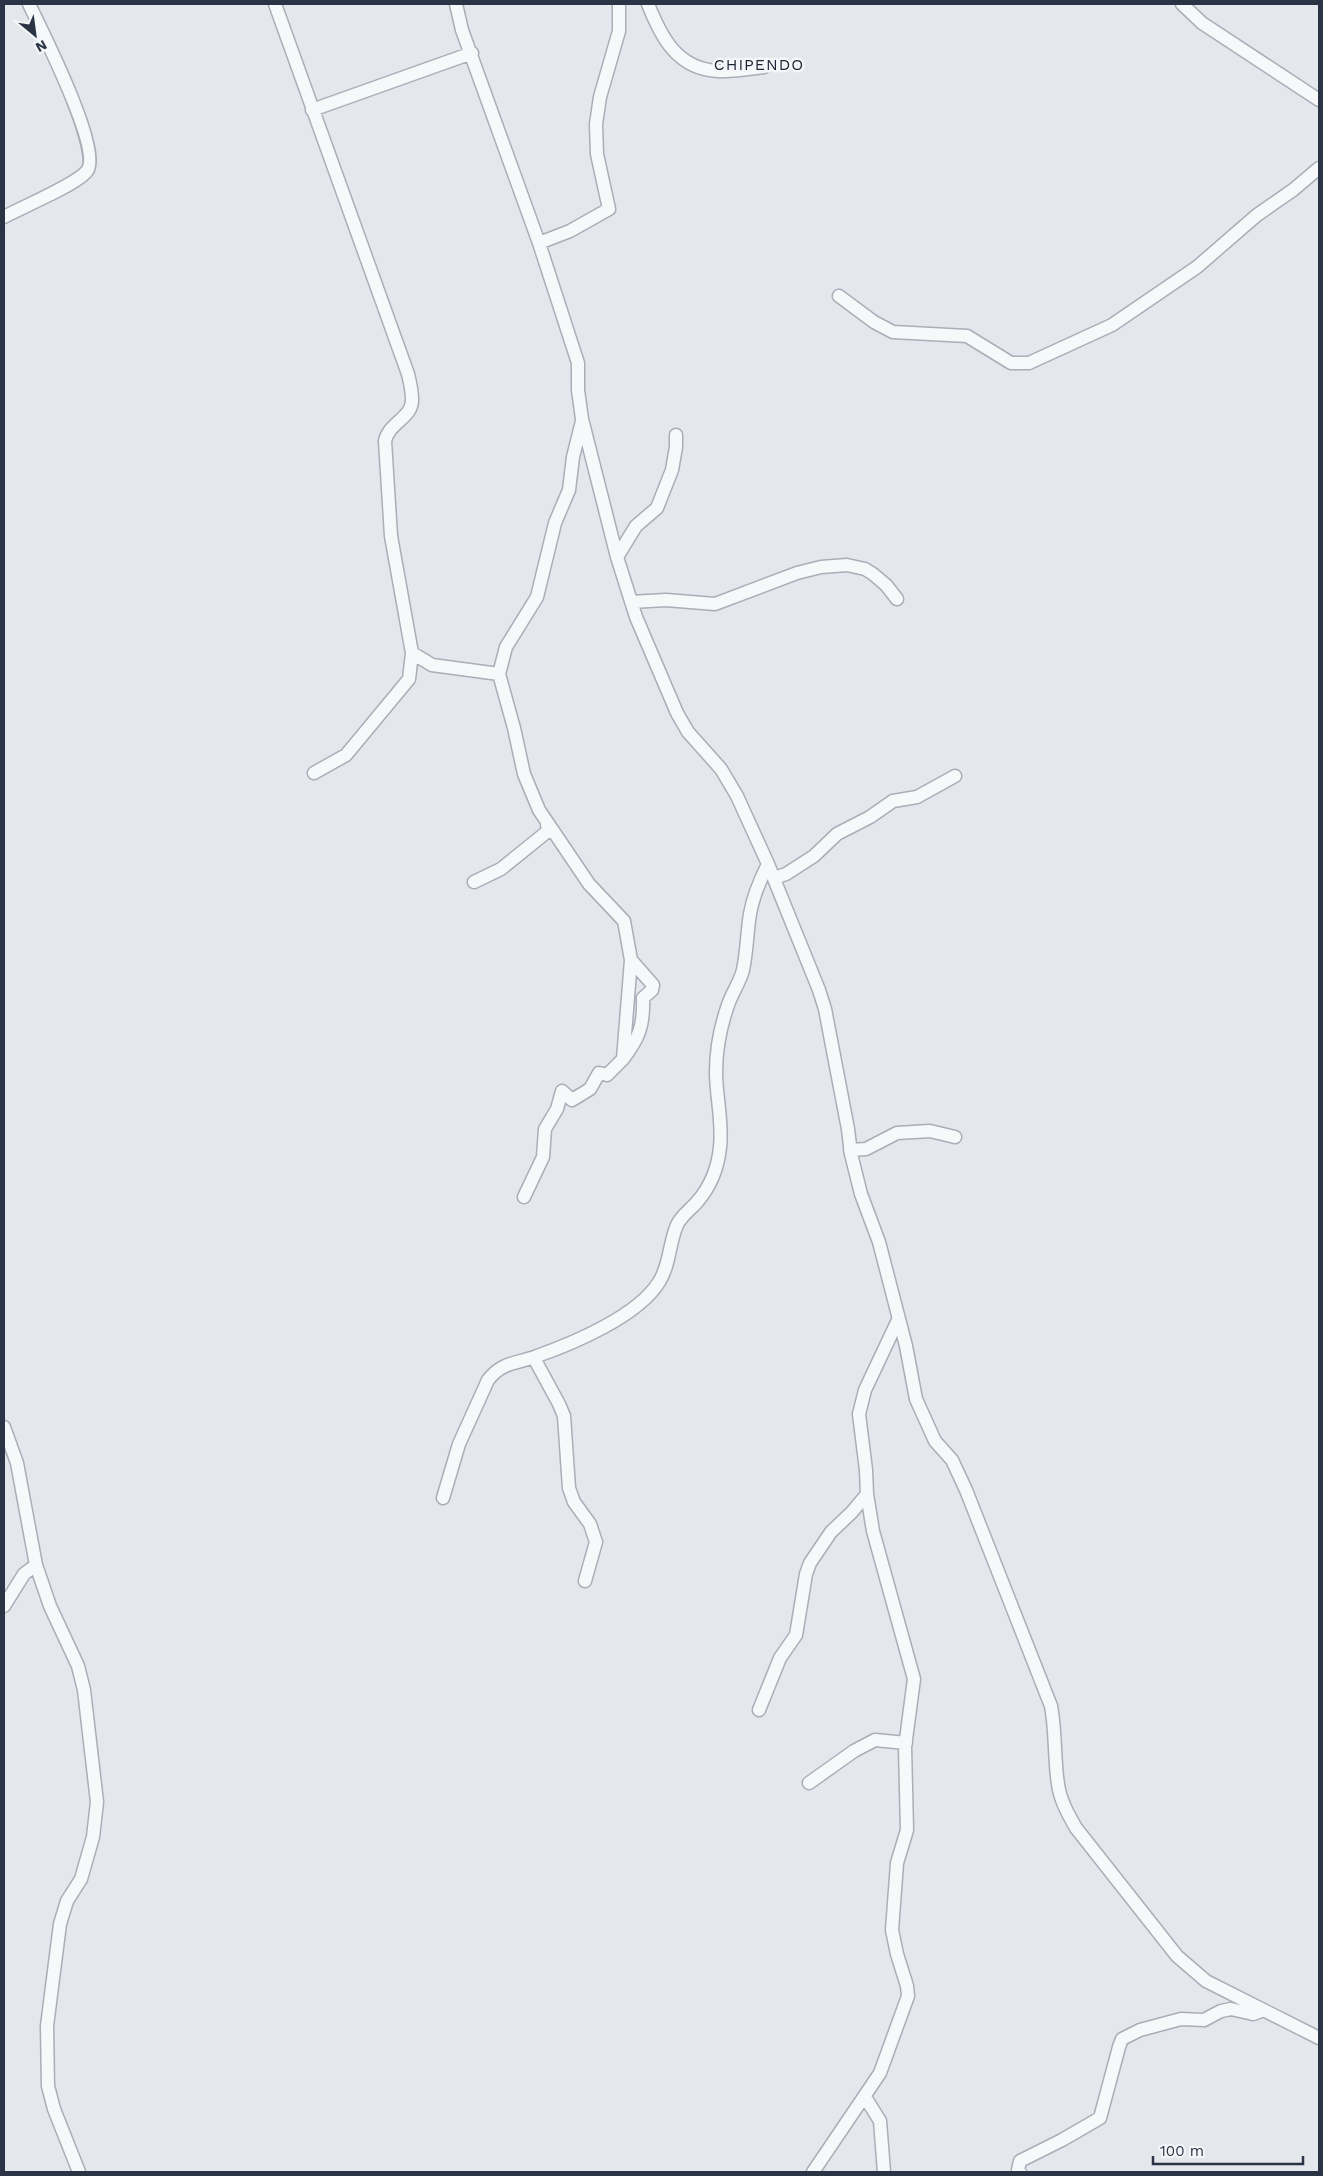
<svg xmlns="http://www.w3.org/2000/svg" width="1323" height="2176" font-family="'Work Sans',sans-serif">
	<rect width="100%" height="100%" fill="#e4e7ec"/>
	<g fill="none" stroke-linecap="round" stroke-linejoin="round">
		<g stroke="#a9aeb7" stroke-width="15">
			<path id="minor" d="M 275,4 L 408,374 C 410,382 412,391 412,399 C 413,418 389,422 385,441 L 391,536 L 412,653 L 409,679 L 346,755 L 314,773
				M 456,4 L 462,30 L 539,243 L 578,363 L 578,390 L 582,419 L 617,557 L 636,617 L 677,713 L 688,732 L 721,769 L 737,796 L 768,864 L 819,990 L 825,1009 L 848,1129 L 851,1154 L 861,1194 L 879,1242 L 906,1346 L 916,1399 L 935,1441 L 952,1460 L 966,1490 L 1051,1706 C 1056,1732 1054,1759 1058,1784 C 1060,1800 1068,1814 1076,1828 L 1177,1956 L 1206,1981 L 1319,2038
				M 648,4 C 661,37 677,69 718,71 C 733,72 749,69 764,67
				M 1182,4 L 1202,23 L 1319,100
				M 312,110 L 472,53
				M 4,217 C 22,207 76,185 87,171 C 103,151 41,29 29,4
				M 539,243 L 570,231 L 609,209 L 597,154 L 596,124 L 600,97 L 619,31 L 619,4
				M 839,296 L 874,322 L 893,332 L 967,336 L 1011,363 L 1029,363 L 1112,325 L 1197,267 L 1257,215 L 1293,190 L 1319,168
				M 617,557 L 636,526 L 657,508 L 672,470 L 676,447 L 676,435
				M 631,602 L 666,600 L 715,604 L 797,573 L 821,567 L 847,565 L 865,569 L 873,574 L 886,585 L 897,599
				M 412,653 L 432,665 L 499,674
				M 774,878 L 786,874 L 814,856 L 837,834 L 870,817 L 893,801 L 917,797 L 955,776
				M 474,882 L 501,869 L 548,831 L 547,825
				M 623,1059 C 639,1038 644,1026 643,998 L 652,990 L 653,985 L 631,960
				M 850,1150 L 866,1149 L 897,1133 L 930,1131 L 955,1137
				M 524,1197 L 543,1157 L 545,1129 L 557,1109 L 562,1091 L 572,1100 L 590,1089 L 599,1073 L 607,1075 L 623,1059 L 631,960 L 624,921 L 589,884 L 539,810 L 524,774 L 514,728 L 499,674 L 506,647 L 537,597 L 555,523 L 569,490 L 573,457 L 582,421
				M 534,1358 L 559,1404 L 564,1416 L 569,1488 L 574,1502 L 590,1524 L 596,1542 L 585,1581
				M 4,1427 L 17,1463 L 36,1565 L 50,1606 L 78,1666 L 84,1690 L 97,1802 L 93,1837 L 81,1879 L 67,1901 L 60,1924 L 47,2026 L 48,2086 L 54,2109 L 79,2172
				M 443,1498 L 459,1444 L 488,1380 C 503,1361 517,1364 537,1356 C 574,1343 638,1316 659,1282 C 670,1265 669,1243 677,1225 C 681,1216 691,1209 697,1202 C 711,1186 718,1168 720,1147 C 723,1122 716,1097 716,1072 C 716,1050 721,1025 728,1005 C 732,993 740,982 743,970 C 747,951 747,932 750,914 C 753,896 760,880 768,864
				M 4,1606 L 24,1574 L 36,1565
				M 759,1710 L 780,1658 L 796,1635 L 806,1574 L 810,1563 L 831,1532 L 852,1512 L 867,1494
				M 809,1783 L 854,1751 L 875,1740 L 906,1743
				M 865,2097 L 880,2121 L 884,2172
				M 813,2172 L 880,2073 L 908,1996 L 907,1986 L 897,1954 L 892,1930 L 897,1863 L 907,1830 L 905,1747 L 914,1679 L 873,1531 L 867,1494 L 866,1470 L 859,1414 L 865,1390 L 898,1320
				M 1020,2172 L 1018,2170 L 1020,2161 L 1062,2140 L 1100,2118 L 1119,2047 L 1122,2039 L 1140,2030 L 1181,2019 L 1204,2020 L 1221,2011 L 1231,2009 L 1253,2014 L 1264,2010"/>
		</g>
		<use href="#minor" stroke="#f7f8fa" stroke-width="12"/>
	</g>
	<g text-anchor="middle" stroke-width="5" stroke-linejoin="round" paint-order="stroke">
		<g font-size="16" letter-spacing="1" fill="#1d2536" stroke="#f4f6f9">
			<text x="759" y="70">CHIPENDO</text>
		</g>
	</g>
	<rect width="1323" height="2176" fill="none" stroke="#2b3445" stroke-width="10"/>
	<g transform="translate(35 35) rotate(151)" stroke="#f4f6f9" stroke-width="4" paint-order="stroke">
	<path d="M0-4L9 19L0 12L-9 19Z" fill="#2b3445"/>
	<text y="-8" font-size="14" font-weight="bold" text-anchor="middle" fill="#2b3445">N</text>
	</g>
	<path d="M1153 2156v8h150v-8" fill="none" stroke="#2b3445" stroke-width="2.5"/>
	<text x="1160" y="2156" font-size="15" fill="#2b3445" stroke="#f4f6f9" stroke-width="4" paint-order="stroke">100 m</text>
</svg>
